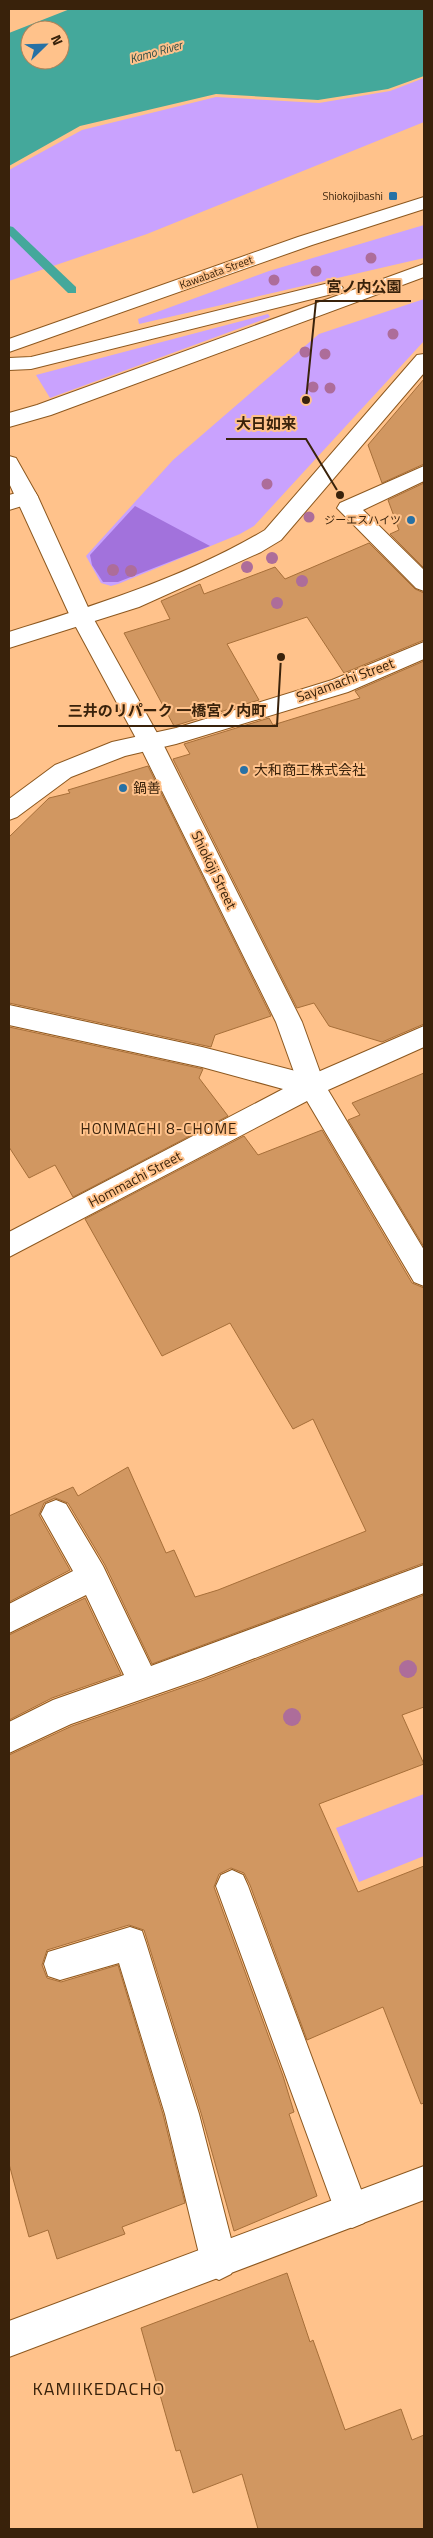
<svg xmlns="http://www.w3.org/2000/svg" width="433" height="2538" font-family="'Titillium Web','Noto Sans JP',sans-serif">
	<rect width="100%" height="100%" fill="#ffc28b"/>
	<path fill="#c9a2fe" d="M 424,78 L 424,122 L 147,234 L 9,281 L 9,170 L 82,130 L 216,97 L 319,103 L 390,91 Z
		M 424,225 L 424,258 L 139,324 L 138,319 L 269,271 Z
		M 424,299 L 424,341 L 254,526 L 240,534 L 118,584 L 111,586 L 101,583 L 86,556 L 173,460 L 319,334 Z
		M 268,314 L 270,317 L 50,398 L 36,375 Z
		M 424,1794 L 424,1856 L 359,1882 L 336,1828 Z"/>
	<path fill="#a272dc" d="M 135,506 L 210,546 L 118,582 L 103,582 L 92,565 L 90,555 Z"/>
	<path fill="#44a89b" fill-rule="evenodd" d="M 70,9 L 424,9 L 424,76 L 388,89 L 318,100 L 216,94 L 80,126 L 9,166 L 9,33 ZM 30,30 L 60,30 L 60,60 L 30,60 Z"/>
	<g fill="none" stroke-linecap="round" stroke-linejoin="round">
		<path fill="#44a89b" fill-rule="evenodd" d="M 9,226 L 13,227 L 76,287 L 76,293 L 68,293 L 9,235 Z"/>
	</g>
	<path fill="#d19761" stroke="#a76f39" d="M 424,379 L 424,464 L 382,483 L 368,445 Z
		M 424,483 L 424,568 L 390,534 L 399,530 L 388,500 Z
		M 369,543 L 415,589 L 424,593 L 424,640 L 344,673 L 307,617 L 227,644 L 259,700 L 174,726 L 124,633 L 170,619 L 161,601 L 200,584 L 204,594 L 275,567 L 285,579 Z
		M 424,661 L 424,1024 L 382,1042 L 329,1026 L 314,1003 L 297,1008 L 173,759 L 190,754 L 184,744 L 269,718 L 273,725 L 360,698 L 355,691 Z
		M 148,766 L 271,1016 L 215,1035 L 211,1047 L 9,1003 L 9,837 L 49,798 L 70,793 L 68,790 Z
		M 9,1027 L 203,1069 L 199,1078 L 228,1116 L 73,1197 L 55,1165 L 29,1178 L 9,1147 Z
		M 424,1073 L 424,1247 L 348,1120 L 360,1115 L 352,1103 Z
		M 322,1130 L 412,1283 L 424,1288 L 424,1563 L 152,1664 L 105,1565 L 68,1503 L 55,1498 L 44,1503 L 39,1515 L 70,1570 L 9,1602 L 9,1516 L 73,1487 L 78,1496 L 128,1467 L 166,1553 L 174,1550 L 195,1597 L 218,1590 L 366,1531 L 313,1419 L 293,1429 L 230,1323 L 162,1356 L 85,1219 L 244,1136 L 258,1155 Z
		M 424,1595 L 424,1707 L 402,1715 L 424,1764 L 319,1804 L 358,1892 L 424,1866 L 424,2103 L 421,2104 L 383,2007 L 307,2040 L 250,1885 L 244,1873 L 231,1868 L 219,1874 L 214,1887 L 283,2076 L 294,2112 L 289,2114 L 317,2196 L 234,2231 L 201,2113 L 144,1930 L 129,1925 L 47,1950 L 42,1965 L 47,1978 L 61,1982 L 118,1965 L 163,2114 L 185,2203 L 122,2227 L 125,2234 L 57,2259 L 48,2230 L 29,2237 L 9,2164 L 9,1755 L 72,1726 L 204,1680 Z
		M 85,1598 L 121,1674 L 52,1698 L 9,1720 L 9,1635 Z
		M 287,2273 L 310,2342 L 313,2340 L 345,2430 L 401,2409 L 412,2440 L 424,2435 L 424,2529 L 258,2529 L 242,2474 L 193,2493 L 180,2450 L 176,2451 L 141,2328 Z"/>
	<g fill="none" stroke-linecap="round" stroke-linejoin="round">
		<g stroke="#8d581f" stroke-width="2">
			<path id="lane" d="M 424,466 L 424,481 L 363,510 L 424,570 L 424,591 L 416,588 L 337,508 L 340,503 Z
				M 27,490 L 35,492 L 38,497 L 35,502 L 9,510 L 9,495 Z
				M 56,1500 L 66,1504 L 103,1566 L 151,1666 L 424,1565 L 424,1593 L 203,1678 L 71,1724 L 9,1753 L 9,1722 L 53,1700 L 124,1675 L 86,1595 L 9,1633 L 9,1604 L 73,1571 L 41,1514 L 46,1504 Z
				M 232,1870 L 243,1875 L 248,1886 L 369,2211 L 364,2223 L 352,2228 L 340,2223 L 335,2211 L 216,1886 L 221,1875 Z
				M 130,1927 L 142,1931 L 146,1943 L 199,2114 L 237,2262 L 231,2274 L 219,2280 L 207,2274 L 201,2262 L 165,2114 L 119,1963 L 60,1980 L 48,1976 L 44,1964 L 48,1952 Z"/>
		</g>
		<g stroke="#8d581f" stroke-width="2">
			<path id="street" d="M 424,354 L 424,373 L 281,540 L 261,552 L 139,607 L 9,648 L 9,632 C 96,605 186,577 265,530 L 417,355 Z
				M 424,642 L 424,659 L 348,692 L 176,744 L 125,756 L 71,777 L 17,817 L 9,820 L 9,799 L 55,765 L 112,742 L 176,728 L 332,680 Z
				M 9,1005 L 202,1047 L 311,1075 L 424,1026 L 424,1047 L 328,1090 L 424,1250 L 424,1286 L 414,1282 L 307,1101 L 9,1257 L 9,1232 L 283,1089 L 202,1067 L 9,1025 Z
				M 424,2166 L 424,2200 L 9,2357 L 9,2321 Z"/>
		</g>
		<g stroke="#8d581f" stroke-width="2">
			<path id="secondary" d="M 424,197 L 424,209 L 312,245 L 9,352 L 9,339 L 298,237 Z
				M 424,264 L 424,277 L 51,415 L 9,427 L 9,413 L 37,405 Z
				M 333,282 L 340,284 L 343,288 L 340,292 L 31,369 L 9,370 L 9,358 L 31,357 Z
				M 9,456 L 16,458 L 38,497 L 92,616 L 162,742 L 302,1022 L 325,1086 L 321,1093 L 312,1097 L 303,1093 L 299,1086 L 276,1022 L 138,742 L 70,616 L 9,483 Z"/>
		</g>
		<use href="#lane" fill="#fff" fill-rule="evenodd"/>
		<use href="#street" fill="#fff" fill-rule="evenodd"/>
		<use href="#secondary" fill="#fff" fill-rule="evenodd"/>
	</g>
	<g fill="#ad6d9a">
		<circle cx="371" cy="258" r="5.5"/>
		<circle cx="316" cy="271" r="5.5"/>
		<circle cx="274" cy="280" r="5.5"/>
		<circle cx="393" cy="334" r="5.5"/>
		<circle cx="305" cy="352" r="5.5"/>
		<circle cx="325" cy="354" r="5.5"/>
		<circle cx="313" cy="387" r="5.5"/>
		<circle cx="330" cy="388" r="5.5"/>
		<circle cx="267" cy="484" r="5.5"/>
		<circle cx="309" cy="517" r="5.5"/>
		<circle cx="272" cy="558" r="6"/>
		<circle cx="247" cy="567" r="6"/>
		<circle cx="113" cy="570" r="6"/>
		<circle cx="131" cy="571" r="6"/>
		<circle cx="302" cy="581" r="6"/>
		<circle cx="277" cy="603" r="6"/>
		<circle cx="408" cy="1669" r="9"/>
		<circle cx="292" cy="1717" r="9"/>
	</g>
	<g fill="#2771a5" stroke="#ffc28b" stroke-width="2">
		<rect x="388" y="191" width="10" height="10" rx="2.5"/>
		<circle cx="411" cy="520" r="5"/>
		<circle cx="244" cy="770" r="5"/>
		<circle cx="123" cy="788" r="5"/>
	</g>
	<g text-anchor="middle" stroke-width="4" stroke-linejoin="round" paint-order="stroke">
		<g font-size="11" fill="#39220b" stroke="#ffc28b" text-anchor="end">
			<text x="383" y="200">Shiokojibashi</text>
			<text x="401" y="524">ジーエスハイツ</text>
		</g>
		<g font-size="11" fill="#39220b" stroke="#ffc28b">
			<text transform="translate(216 272) rotate(-20)" y="4">Kawabata Street</text>
		</g>
		<g font-size="12" font-style="italic" fill="#2d4c47" stroke="#ffc28b">
			<text transform="translate(156 52) rotate(-16)" y="4">Kamo River</text>
		</g>
		<g font-size="14" fill="#39220b" stroke="#ffc28b">
			<text transform="translate(345 680) rotate(-20)" y="5">Sayamachi Street</text>
			<text transform="translate(214 870) rotate(64)" y="5">Shiokōji Street</text>
			<text transform="translate(135 1179) rotate(-28)" y="5">Hommachi Street</text>
		</g>
		<g font-size="14" fill="#39220b" stroke="#ffc28b" text-anchor="start">
			<text x="254" y="775">大和商工株式会社</text>
			<text x="133" y="793">鍋善</text>
		</g>
		<g font-size="15" letter-spacing="1" fill="#39220b" stroke="#ffc28b">
			<text x="159" y="1134">HONMACHI 8-CHOME</text>
		</g>
		<g font-size="18" letter-spacing="1" fill="#39220b" stroke="#ffc28b">
			<text x="99" y="2395">KAMIIKEDACHO</text>
		</g>
	</g>
	<path fill="none" stroke="#39220b" stroke-width="2" d="M306 400L316 301H411M340 495L306 439H226M281 657L277 726H58"/>
	<g fill="#39220b" stroke="#ffc28b" stroke-width="2">
		<circle cx="306" cy="400" r="5"/>
		<circle cx="340" cy="495" r="5"/>
		<circle cx="281" cy="657" r="5"/>
	</g>
	<g font-size="15" text-anchor="middle" font-weight="bold" fill="#39220b" stroke="#ffc28b" stroke-width="4" stroke-linejoin="round" paint-order="stroke">
		<text x="364" y="292">宮ノ内公園</text>
		<text x="266" y="429">大日如来</text>
		<text x="167" y="716">三井のリパーク 一橋宮ノ内町</text>
	</g>
	<rect width="433" height="2538" fill="none" stroke="#39220b" stroke-width="20"/>
	<g transform="translate(45 45) rotate(67)"><circle r="24" fill="#ffc28b" stroke="#b08258"/>
	<path d="M0-4L9 19L0 12L-9 19Z" fill="#2771a5"/>
	<text y="-8" font-size="14" font-weight="bold" text-anchor="middle" fill="#39220b">N</text>
	</g>
</svg>
